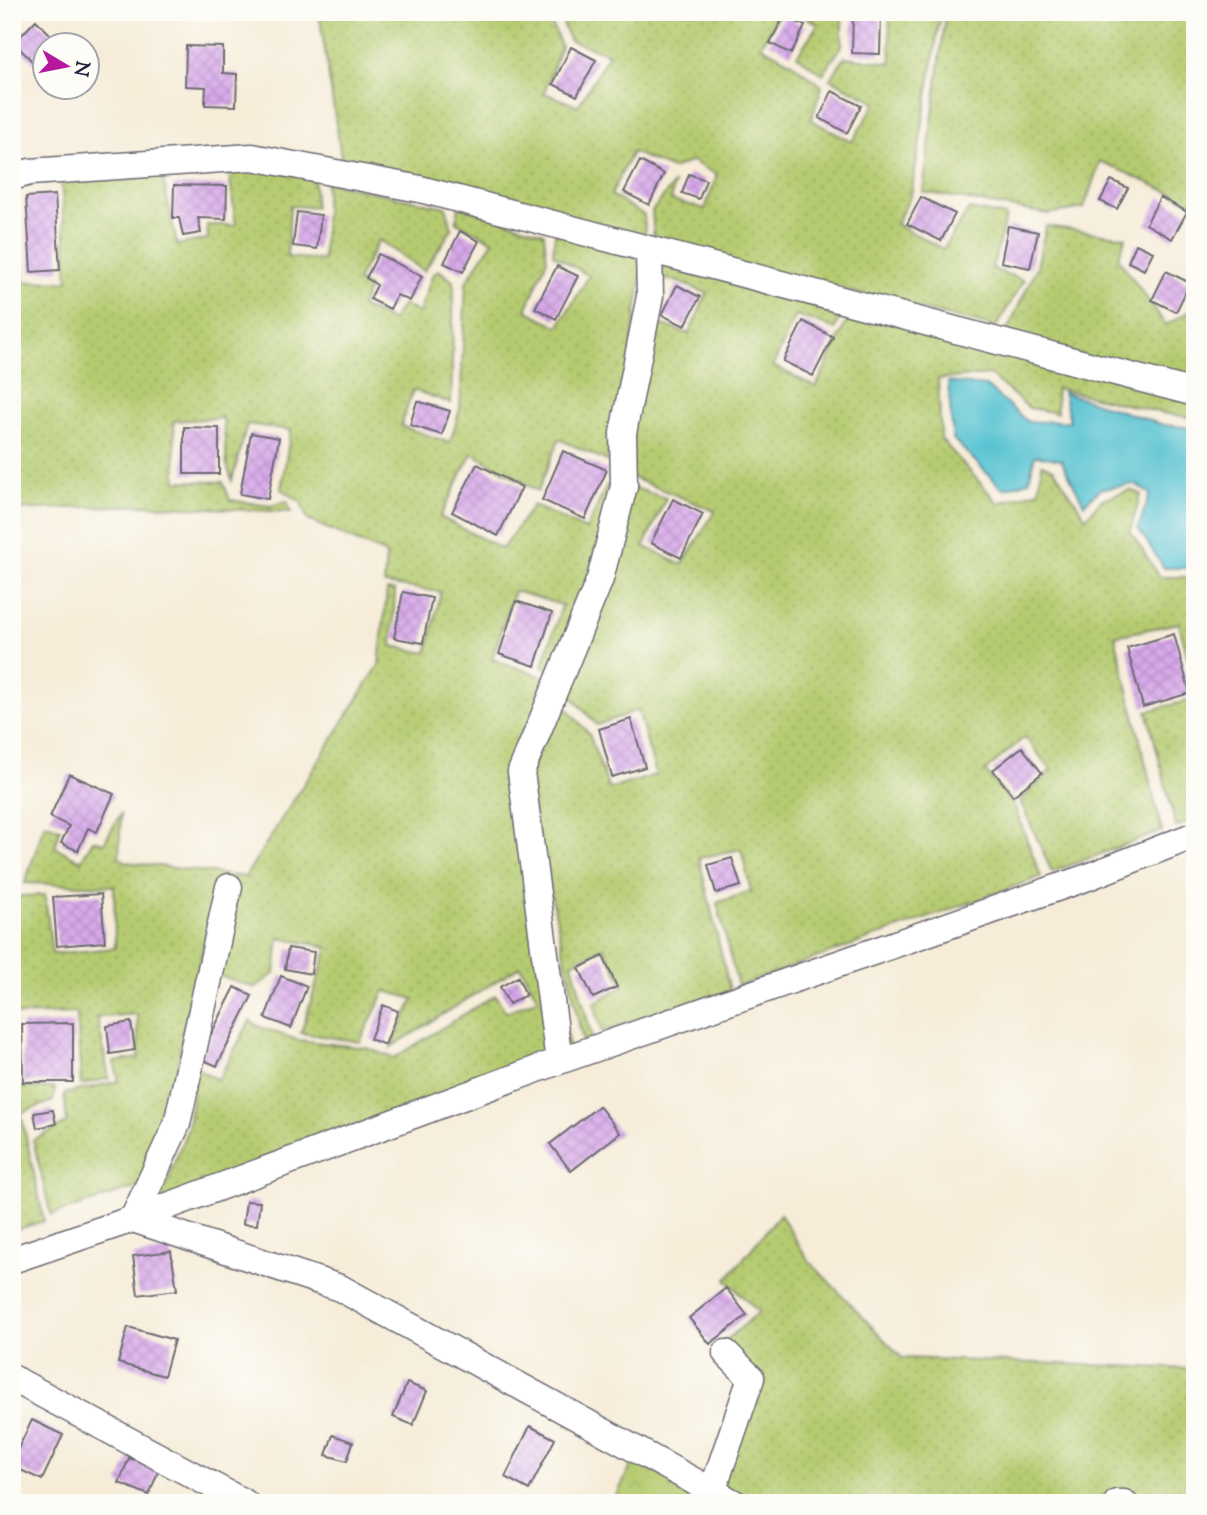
<svg xmlns="http://www.w3.org/2000/svg" width="1207" height="1515" font-family="'Sorts Mill Goudy',serif">
	<defs>
		<pattern id="grass-dots" width="8" height="8" patternUnits="userSpaceOnUse" patternTransform="scale(1.75)"><rect width="8" height="8" fill="#b5cb70"/><path d="M2 2h.1M6 6h.1" fill="none" stroke="#9bae62" stroke-width="1.8" stroke-linecap="round"/></pattern>
		<pattern id="park-crowns" width="20" height="18" patternUnits="userSpaceOnUse" patternTransform="scale(1.75)"><rect width="20" height="18" fill="#b5cb70"/><path d="M2 6a3 3 0 1 1 6 0M12 15a3 3 0 1 1 6 0" fill="none" stroke="#9bae62"/></pattern>
		<pattern id="building-cross-hatch" width="8" height="8" patternUnits="userSpaceOnUse" patternTransform="scale(1.75)"><rect width="8" height="8" fill="#d7a8e9"/><path d="M0 0l8 8M0 8l8-8" fill="none" stroke="#b890c9"/></pattern>
	</defs>
	<rect width="100%" height="100%" fill="#fdfcf7"/>
	<filter id="ink" filterUnits="userSpaceOnUse"><feTurbulence type="fractalNoise" baseFrequency=".0143" numOctaves="2"/><feDisplacementMap in="SourceGraphic" scale="14" xChannelSelector="R" yChannelSelector="G"/><feConvolveMatrix kernelMatrix="1 2 1 2 8 2 1 2 1" color-interpolation-filters="sRGB"/></filter>
	<filter id="wash" filterUnits="userSpaceOnUse"><feTurbulence type="fractalNoise" baseFrequency=".00686" numOctaves="4" result="noise"/><feDisplacementMap in="SourceGraphic" scale="28" xChannelSelector="R" yChannelSelector="G"/><feGaussianBlur stdDeviation="1.57" result="paint"/><feColorMatrix in="noise" values="0 0 0 0 0 0 0 0 0 0 0 0 0 0 0 0 0 1.4 0 .05"/><feComposite in="paint" operator="in"/></filter>
	<g filter="url(#wash)">
		<rect width="100%" height="100%" fill="#f6ecd8"/>
		<path fill="url(#grass-dots)" stroke="#6c7656" stroke-width="2" d="M 319,12 L 509,12 L 511,15 L 516,12 L 547,12 L 561,46 L 544,93 L 578,106 L 609,54 L 569,40 L 559,12 L 780,12 L 761,46 L 792,63 L 822,86 L 811,120 L 852,142 L 876,102 L 830,79 L 845,57 L 891,63 L 889,12 L 941,12 L 911,195 L 896,224 L 943,249 L 969,209 L 1006,216 L 992,269 L 1024,280 L 996,327 L 654,244 L 652,211 L 674,183 L 671,200 L 705,209 L 717,175 L 692,161 L 672,169 L 632,152 L 611,195 L 644,215 L 646,244 L 343,170 Z
			M 795,12 L 842,12 L 842,46 L 823,74 L 797,56 L 818,24 Z
			M 946,12 L 1195,12 L 1195,204 L 1100,161 L 1084,208 L 1048,214 L 923,192 Z
			M 263,168 L 314,179 L 315,207 L 290,206 L 287,257 L 323,260 L 326,182 L 446,207 L 452,229 L 424,271 L 379,240 L 357,281 L 369,288 L 361,306 L 392,321 L 403,304 L 419,313 L 433,274 L 439,270 L 454,282 L 451,403 L 413,390 L 401,426 L 450,443 L 460,409 L 466,282 L 493,241 L 456,222 L 459,206 L 544,233 L 547,260 L 526,310 L 558,327 L 589,276 L 553,254 L 555,233 L 644,259 L 614,464 L 559,439 L 538,491 L 472,453 L 440,517 L 502,549 L 533,505 L 586,530 L 607,485 L 614,486 L 560,674 L 542,667 L 562,605 L 514,591 L 492,659 L 552,680 L 511,769 L 569,1047 L 160,1200 L 188,1127 L 196,1068 L 218,1080 L 250,1021 L 260,1027 L 297,1040 L 367,1048 L 394,1058 L 495,995 L 506,1012 L 538,999 L 520,966 L 391,1047 L 414,999 L 385,991 L 360,1042 L 301,1033 L 328,947 L 279,938 L 275,973 L 255,988 L 214,974 L 219,883 L 183,1031 L 170,1117 L 153,1182 L 51,1215 L 33,1140 L 67,1123 L 64,1094 L 119,1081 L 114,1062 L 139,1058 L 137,1014 L 97,1017 L 109,1078 L 81,1085 L 77,1013 L 15,1015 L 12,1087 L 55,1088 L 53,1101 L 21,1113 L 44,1221 L 12,1231 L 12,899 L 21,896 L 45,895 L 52,954 L 115,948 L 114,886 L 25,883 L 45,823 L 60,829 L 55,847 L 81,861 L 93,840 L 104,843 L 121,813 L 119,857 L 127,862 L 245,877 L 379,665 L 387,590 L 395,591 L 392,646 L 427,653 L 441,592 L 384,584 L 386,554 L 308,520 L 301,502 L 281,489 L 291,430 L 247,424 L 232,481 L 227,465 L 223,418 L 174,421 L 176,481 L 223,482 L 230,500 L 271,506 L 287,501 L 291,512 L 143,505 L 12,510 L 12,433 L 18,409 L 12,407 L 12,189 L 15,189 L 24,282 L 68,281 L 61,179 L 162,175 L 177,245 L 208,239 L 207,225 L 236,225 L 229,172 Z
			M 1046,226 L 1126,237 L 1118,258 L 1166,325 L 1195,308 L 1195,390 L 1005,335 L 1037,267 Z
			M 658,260 L 843,309 L 835,329 L 796,315 L 773,366 L 816,387 L 851,312 L 1195,398 L 1195,418 L 1167,414 L 1056,388 L 1057,413 L 1029,408 L 990,375 L 938,379 L 941,439 L 998,503 L 1039,491 L 1042,464 L 1054,469 L 1086,518 L 1102,499 L 1130,490 L 1141,494 L 1130,531 L 1160,577 L 1195,577 L 1195,688 L 1179,623 L 1115,636 L 1162,831 L 1052,872 L 1020,801 L 1051,770 L 1025,737 L 985,771 L 1013,803 L 1041,877 L 738,986 L 717,903 L 751,891 L 741,849 L 699,858 L 730,991 L 602,1032 L 594,1003 L 624,986 L 604,947 L 572,963 L 592,1037 L 583,1042 L 526,777 L 563,704 L 589,734 L 609,789 L 656,775 L 638,710 L 597,725 L 567,691 L 631,487 L 666,498 L 644,546 L 682,565 L 715,511 L 631,477 L 629,435 L 652,321 L 689,334 L 707,293 L 673,280 L 654,280 Z
			M 1195,699 L 1195,820 L 1176,827 L 1147,711 Z
			M 780,1214 L 808,1260 L 902,1358 L 1195,1369 L 1195,1501 L 1117,1494 L 1076,1503 L 752,1503 L 719,1487 L 756,1378 L 723,1343 L 759,1312 L 726,1280 Z"/>
		<path fill="url(#park-crowns)" stroke="#6c7656" stroke-width="2" d="M 634,1460 L 723,1503 L 613,1503 Z"/>
		<path fill="#58c3d2" stroke="#3d7286" stroke-width="2" d="M 948,382 L 986,386 L 1028,422 L 1070,421 L 1063,392 L 1164,425 L 1195,428 L 1195,568 L 1164,568 L 1138,528 L 1150,494 L 1135,484 L 1100,489 L 1084,504 L 1061,460 L 1035,455 L 1029,481 L 1003,489 L 953,439 Z"/>
		<g id="blocks">
			<path fill="url(#building-cross-hatch)" d="M 853,13 L 881,14 L 880,54 L 852,53 Z
				M 784,16 L 805,26 L 791,54 L 770,43 Z
				M 36,20 L 62,46 L 46,46 L 46,75 L 14,43 Z
				M 186,46 L 223,47 L 223,73 L 237,74 L 236,106 L 205,105 L 206,87 L 185,86 Z
				M 571,47 L 596,60 L 577,96 L 553,84 Z
				M 832,91 L 861,106 L 847,133 L 819,118 Z
				M 640,161 L 664,174 L 649,205 L 624,192 Z
				M 689,174 L 706,180 L 699,199 L 682,193 Z
				M 1111,180 L 1128,188 L 1117,209 L 1100,201 Z
				M 174,185 L 227,186 L 226,219 L 198,218 L 201,233 L 183,236 L 179,218 L 173,218 Z
				M 55,195 L 60,270 L 31,272 L 26,197 Z
				M 921,197 L 955,214 L 941,241 L 907,224 Z
				M 1160,197 L 1187,212 L 1172,239 L 1146,224 Z
				M 297,212 L 321,215 L 317,249 L 293,246 Z
				M 1008,226 L 1038,232 L 1030,268 L 1001,262 Z
				M 460,231 L 479,241 L 463,272 L 444,263 Z
				M 1136,244 L 1153,252 L 1144,270 L 1128,262 Z
				M 378,254 L 422,276 L 410,301 L 397,295 L 390,309 L 370,299 L 377,285 L 366,278 Z
				M 557,266 L 578,276 L 556,319 L 535,308 Z
				M 1166,271 L 1190,283 L 1176,312 L 1152,300 Z
				M 677,285 L 700,297 L 685,326 L 662,315 Z
				M 803,321 L 833,337 L 813,376 L 783,361 Z
				M 417,401 L 450,411 L 442,435 L 410,425 Z
				M 184,427 L 219,428 L 219,474 L 184,474 Z
				M 251,433 L 279,438 L 268,499 L 240,494 Z
				M 563,451 L 607,470 L 585,519 L 542,500 Z
				M 477,464 L 522,487 L 498,536 L 452,512 Z
				M 673,499 L 703,514 L 681,558 L 651,543 Z
				M 403,592 L 432,598 L 423,643 L 394,638 Z
				M 516,601 L 552,613 L 535,666 L 499,654 Z
				M 1174,634 L 1190,693 L 1143,707 L 1127,648 Z
				M 631,719 L 645,767 L 612,777 L 599,729 Z
				M 1022,747 L 1042,773 L 1013,796 L 993,770 Z
				M 69,774 L 114,794 L 97,832 L 88,828 L 78,851 L 61,843 L 69,826 L 50,817 Z
				M 732,858 L 741,886 L 716,893 L 708,865 Z
				M 101,894 L 105,942 L 57,946 L 53,897 Z
				M 288,948 L 314,952 L 311,974 L 285,969 Z
				M 603,956 L 617,987 L 593,998 L 579,968 Z
				M 281,976 L 307,986 L 291,1028 L 265,1018 Z
				M 518,977 L 526,995 L 509,1004 L 500,987 Z
				M 235,987 L 252,996 L 217,1066 L 199,1058 Z
				M 383,1005 L 398,1011 L 385,1045 L 370,1039 Z
				M 131,1022 L 135,1050 L 110,1054 L 107,1026 Z
				M 73,1023 L 73,1082 L 23,1082 L 22,1024 Z
				M 599,1106 L 620,1133 L 571,1171 L 550,1144 Z
				M 53,1110 L 56,1124 L 37,1128 L 34,1113 Z
				M 246,1201 L 260,1202 L 257,1225 L 243,1224 Z
				M 171,1251 L 177,1290 L 138,1295 L 133,1256 Z
				M 726,1288 L 747,1315 L 710,1344 L 689,1318 Z
				M 128,1327 L 174,1340 L 164,1376 L 118,1363 Z
				M 407,1383 L 427,1391 L 413,1425 L 393,1417 Z
				M 32,1420 L 63,1435 L 42,1480 L 12,1466 L 12,1461 Z
				M 530,1426 L 555,1439 L 529,1490 L 505,1477 Z
				M 333,1435 L 353,1442 L 347,1461 L 326,1455 Z
				M 129,1458 L 159,1469 L 149,1495 L 119,1483 Z"/>
		</g>
	</g>
	<g filter="url(#ink)">
		<use href="#blocks" fill-opacity="0" stroke="#6c6972" stroke-width="2"/>
		<g fill="none" stroke-linecap="round" stroke-linejoin="round">
			<g stroke="#6c6972" stroke-width="29">
				<path id="minor" d="M 12,177 L 30,172 L 252,157 L 420,189 L 1195,393
					M 229,887 L 177,1124 L 133,1219 L 340,1288 L 734,1503
					M 559,1061 L 521,772 L 600,579 L 624,486 L 623,433 L 650,296 L 649,251
					M 12,1260 L 133,1219 L 559,1061 L 1088,877 L 1195,835
					M 12,1378 L 245,1503
					M 712,1492 L 751,1378 L 726,1353
					M 1117,1503 L 1124,1503"/>
			</g>
			<use href="#minor" stroke="#fff" stroke-width="26"/>
		</g>
	</g>
	<rect width="1207" height="1515" fill="none" stroke="#fdfcf7" stroke-width="42"/>
	<g transform="translate(66 66) rotate(100)"><circle r="33" fill="#fdfcf7" stroke="#a5a5ac" stroke-width="2"/>
	<path d="M0-5L12 26L0 18L-12 26Z" fill="#b5179e"/>
	<text y="-10" font-size="19" font-weight="bold" text-anchor="middle" fill="#22223b">N</text>
	</g>
</svg>
